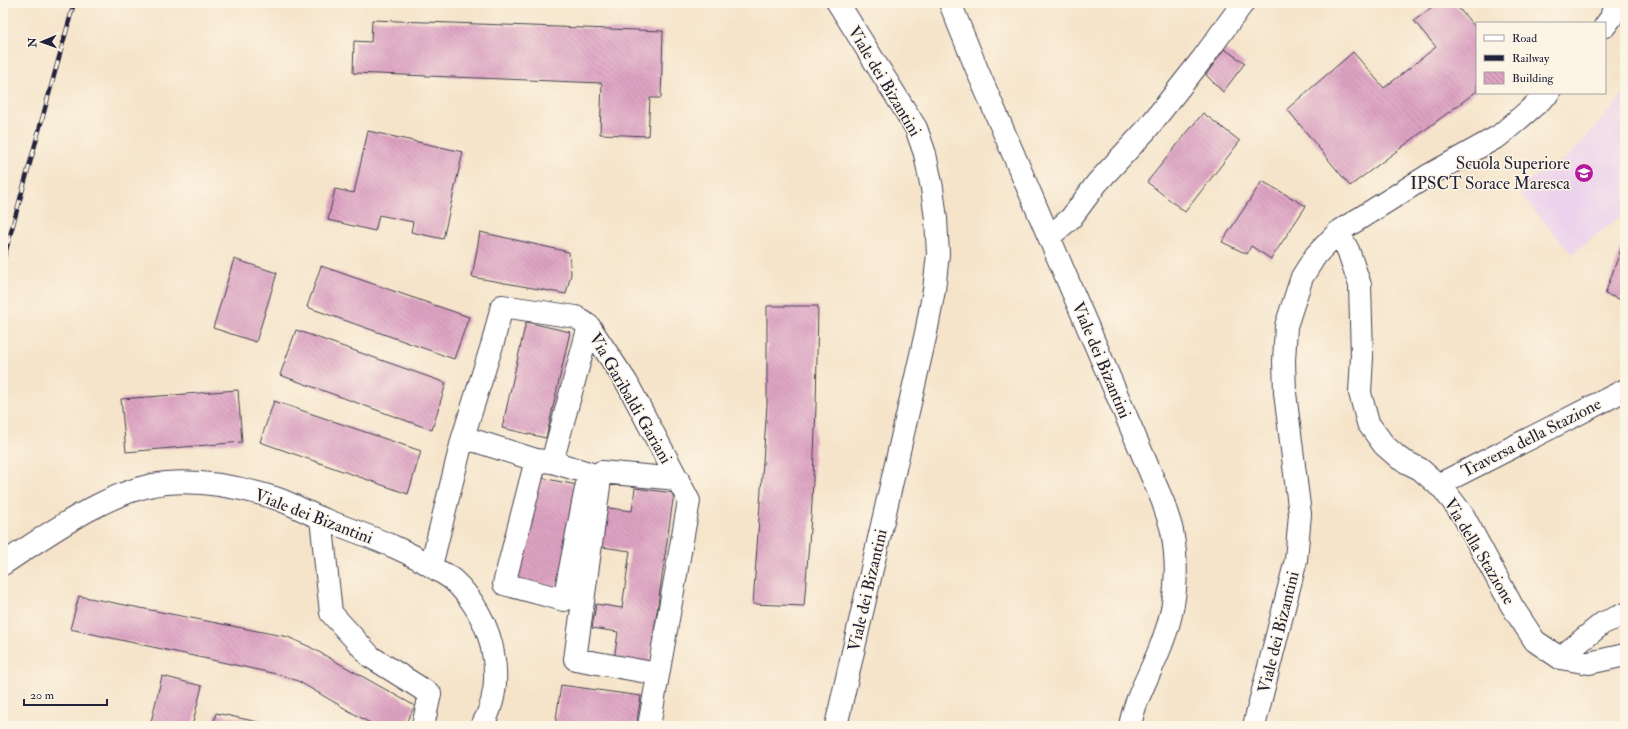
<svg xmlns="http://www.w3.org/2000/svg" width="1628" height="729" font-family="'IM FELL Double Pica',serif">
	<defs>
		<pattern id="building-back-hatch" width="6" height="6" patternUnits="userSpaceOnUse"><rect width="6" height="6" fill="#dda2c2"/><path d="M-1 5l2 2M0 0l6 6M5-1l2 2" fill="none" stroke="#bd8ba8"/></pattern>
	</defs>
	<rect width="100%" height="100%" fill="#fcf5e5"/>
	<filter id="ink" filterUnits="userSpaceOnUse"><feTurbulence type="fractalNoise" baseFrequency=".025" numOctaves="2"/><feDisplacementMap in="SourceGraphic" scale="8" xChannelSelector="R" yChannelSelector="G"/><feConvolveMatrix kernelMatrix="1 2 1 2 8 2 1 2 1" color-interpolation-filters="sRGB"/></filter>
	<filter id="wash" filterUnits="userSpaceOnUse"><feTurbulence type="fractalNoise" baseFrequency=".012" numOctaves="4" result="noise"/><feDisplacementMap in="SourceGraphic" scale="16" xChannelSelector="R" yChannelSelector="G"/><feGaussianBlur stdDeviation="0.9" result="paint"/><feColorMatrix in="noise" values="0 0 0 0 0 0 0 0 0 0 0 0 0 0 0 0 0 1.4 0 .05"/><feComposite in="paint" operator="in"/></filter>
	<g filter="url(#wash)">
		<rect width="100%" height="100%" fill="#f5e4ca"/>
		<path fill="#ebd1ec" d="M 1625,87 L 1625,213 L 1572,254 L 1515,189 L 1570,156 L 1618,101 Z"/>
		<g id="blocks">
			<path fill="url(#building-back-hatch)" d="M 1437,3 L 1454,3 L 1477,29 L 1477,91 L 1350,186 L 1287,109 L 1353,52 L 1384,88 L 1436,47 L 1414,21 Z
				M 372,20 L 663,31 L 661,98 L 650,98 L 648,136 L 600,134 L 602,83 L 353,73 L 354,41 L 371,42 Z
				M 1224,49 L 1245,63 L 1223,92 L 1206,75 Z
				M 1203,113 L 1240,141 L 1185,212 L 1147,182 Z
				M 368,131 L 463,152 L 443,239 L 411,232 L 413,222 L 379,215 L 375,231 L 328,220 L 335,189 L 354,193 Z
				M 1262,181 L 1306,206 L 1271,259 L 1251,246 L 1247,254 L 1222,242 Z
				M 480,232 L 569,252 L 571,274 L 566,294 L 472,277 Z
				M 1625,238 L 1625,301 L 1605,294 Z
				M 234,259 L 277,273 L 256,342 L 213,328 Z
				M 321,266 L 469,317 L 454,359 L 307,307 Z
				M 767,306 L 818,306 L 816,406 L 812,504 L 804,606 L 753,604 L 767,405 Z
				M 526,322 L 570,332 L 546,438 L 502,428 Z
				M 296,330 L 446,383 L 432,430 L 280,375 Z
				M 238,390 L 242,442 L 126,452 L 121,399 Z
				M 274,401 L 421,451 L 408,494 L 260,442 Z
				M 537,477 L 582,486 L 561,588 L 516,579 Z
				M 635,488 L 674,493 L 649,666 L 614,660 L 618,632 L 592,628 L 596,604 L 622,608 L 630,551 L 596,546 L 601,507 L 632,511 Z
				M 79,596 L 288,637 L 310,647 L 415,706 L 404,726 L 375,726 L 298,681 L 281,675 L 70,629 Z
				M 162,676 L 202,686 L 192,726 L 150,726 Z
				M 561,685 L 641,696 L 636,726 L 555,726 Z
				M 216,713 L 272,725 L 272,726 L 213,726 Z"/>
		</g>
	</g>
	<g filter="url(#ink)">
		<use href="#blocks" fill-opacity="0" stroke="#423f50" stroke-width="1"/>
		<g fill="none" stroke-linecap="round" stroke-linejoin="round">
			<g stroke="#423f50" stroke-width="24">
				<path id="minor" d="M 950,3 L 978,72 L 1163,502 C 1166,512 1170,522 1172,531 C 1179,569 1176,608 1162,643 C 1152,671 1135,697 1130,726
					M 1605,26 L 1611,18 L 1615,3
					M 1338,232 L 1348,250 L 1360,285 L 1362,357 L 1360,393 L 1368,423 L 1384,445 L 1400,459 L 1420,469 L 1444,490 L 1463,515 L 1512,606 L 1535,641 L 1560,658 L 1589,663 L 1625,655
					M 1049,237 L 1071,218 L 1097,183 L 1147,129 L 1203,58 L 1243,3
					M 463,437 L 536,460 L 552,462 L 589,473 L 564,600 L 504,584 L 536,460
					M 552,462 L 589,326
					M 1438,485 L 1625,390
					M 321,518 L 331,613 L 371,657 L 430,694 L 423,726
					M 3,564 C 48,534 112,488 166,483 C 203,480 240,487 275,498 C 293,504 309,514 326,520 C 363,535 400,546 434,568 C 440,572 447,575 453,580 C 473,598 489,627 493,653 C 498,679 495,703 482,726
					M 431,566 L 463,437 L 493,342 L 502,306 L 576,317 L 589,326 L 627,383 L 689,501 L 649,726
					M 1560,658 L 1603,623 L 1625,614
					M 658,674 L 575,659 L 601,472 L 678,479
					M 836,726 L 926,333 L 934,290 L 938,254 L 936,219 L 932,188 L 925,154 L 916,128 L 838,3
					M 1254,726 L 1296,560 L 1300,514 L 1285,393 L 1284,361 L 1286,326 L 1302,277 L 1316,255 L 1338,232 L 1429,175 L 1499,136 L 1549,93"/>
			</g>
			<use href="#minor" stroke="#fff" stroke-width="22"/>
			<g stroke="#22223b" stroke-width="4.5">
				<path id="rail" d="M 3,261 L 74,3"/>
			</g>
			<use href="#rail" stroke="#fcf5e5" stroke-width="3" stroke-dasharray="9" stroke-linecap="butt"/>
		</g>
	</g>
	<defs>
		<g id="school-disc" transform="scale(1)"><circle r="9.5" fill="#b5179e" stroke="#fcf5e5"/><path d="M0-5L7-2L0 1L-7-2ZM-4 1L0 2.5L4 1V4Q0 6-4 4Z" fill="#fff"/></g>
	</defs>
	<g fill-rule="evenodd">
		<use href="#school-disc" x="1584" y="173"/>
	</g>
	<g text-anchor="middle" stroke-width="3" stroke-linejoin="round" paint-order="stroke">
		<g font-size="17" fill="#22223b" stroke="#fcf5e5">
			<text transform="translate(885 81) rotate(59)" y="6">Viale dei Bizantini</text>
			<text transform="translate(1102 360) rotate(67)" y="6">Viale dei Bizantini</text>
			<text transform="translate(631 398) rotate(60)" y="6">Via Garibaldi Gariani</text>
			<text transform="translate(1531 437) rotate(-27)" y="6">Traversa della Stazione</text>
			<text transform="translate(314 516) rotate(21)" y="6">Viale dei Bizantini</text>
			<text transform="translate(1480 551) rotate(59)" y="6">Via della Stazione</text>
			<text transform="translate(867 590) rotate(-77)" y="6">Viale dei Bizantini</text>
			<text transform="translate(1278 632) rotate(-76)" y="6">Viale dei Bizantini</text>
		</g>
		<g font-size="17" fill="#22223b" stroke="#fcf5e5" text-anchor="end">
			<text x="1570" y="169">Scuola Superiore<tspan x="1570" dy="20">IPSCT Sorace Maresca</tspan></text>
		</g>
	</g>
	<rect width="1628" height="729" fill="none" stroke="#fcf5e5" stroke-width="16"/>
	<rect x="1476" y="22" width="130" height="72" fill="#fcf5e5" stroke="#a5a1a1"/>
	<rect x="1484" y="35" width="20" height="6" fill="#ffffff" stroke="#a5a1a1"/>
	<text x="1512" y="42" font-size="12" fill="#22223b">Road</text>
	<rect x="1484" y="55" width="20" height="6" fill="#22223b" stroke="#a5a1a1"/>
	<text x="1512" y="62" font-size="12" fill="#22223b">Railway</text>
	<rect x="1484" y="72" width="20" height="12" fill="url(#building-back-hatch)" stroke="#a5a1a1"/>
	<text x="1512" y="82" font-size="12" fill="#22223b">Building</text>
	<g transform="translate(42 42) rotate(268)" stroke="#fcf5e5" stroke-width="3" paint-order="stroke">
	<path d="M0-3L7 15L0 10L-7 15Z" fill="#22223b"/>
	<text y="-6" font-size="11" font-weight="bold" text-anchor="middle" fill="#22223b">N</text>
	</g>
	<path d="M24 699v6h83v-6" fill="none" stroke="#22223b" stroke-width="2"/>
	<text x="30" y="699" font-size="12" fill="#22223b" stroke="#fcf5e5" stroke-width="3" paint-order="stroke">20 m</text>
</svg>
